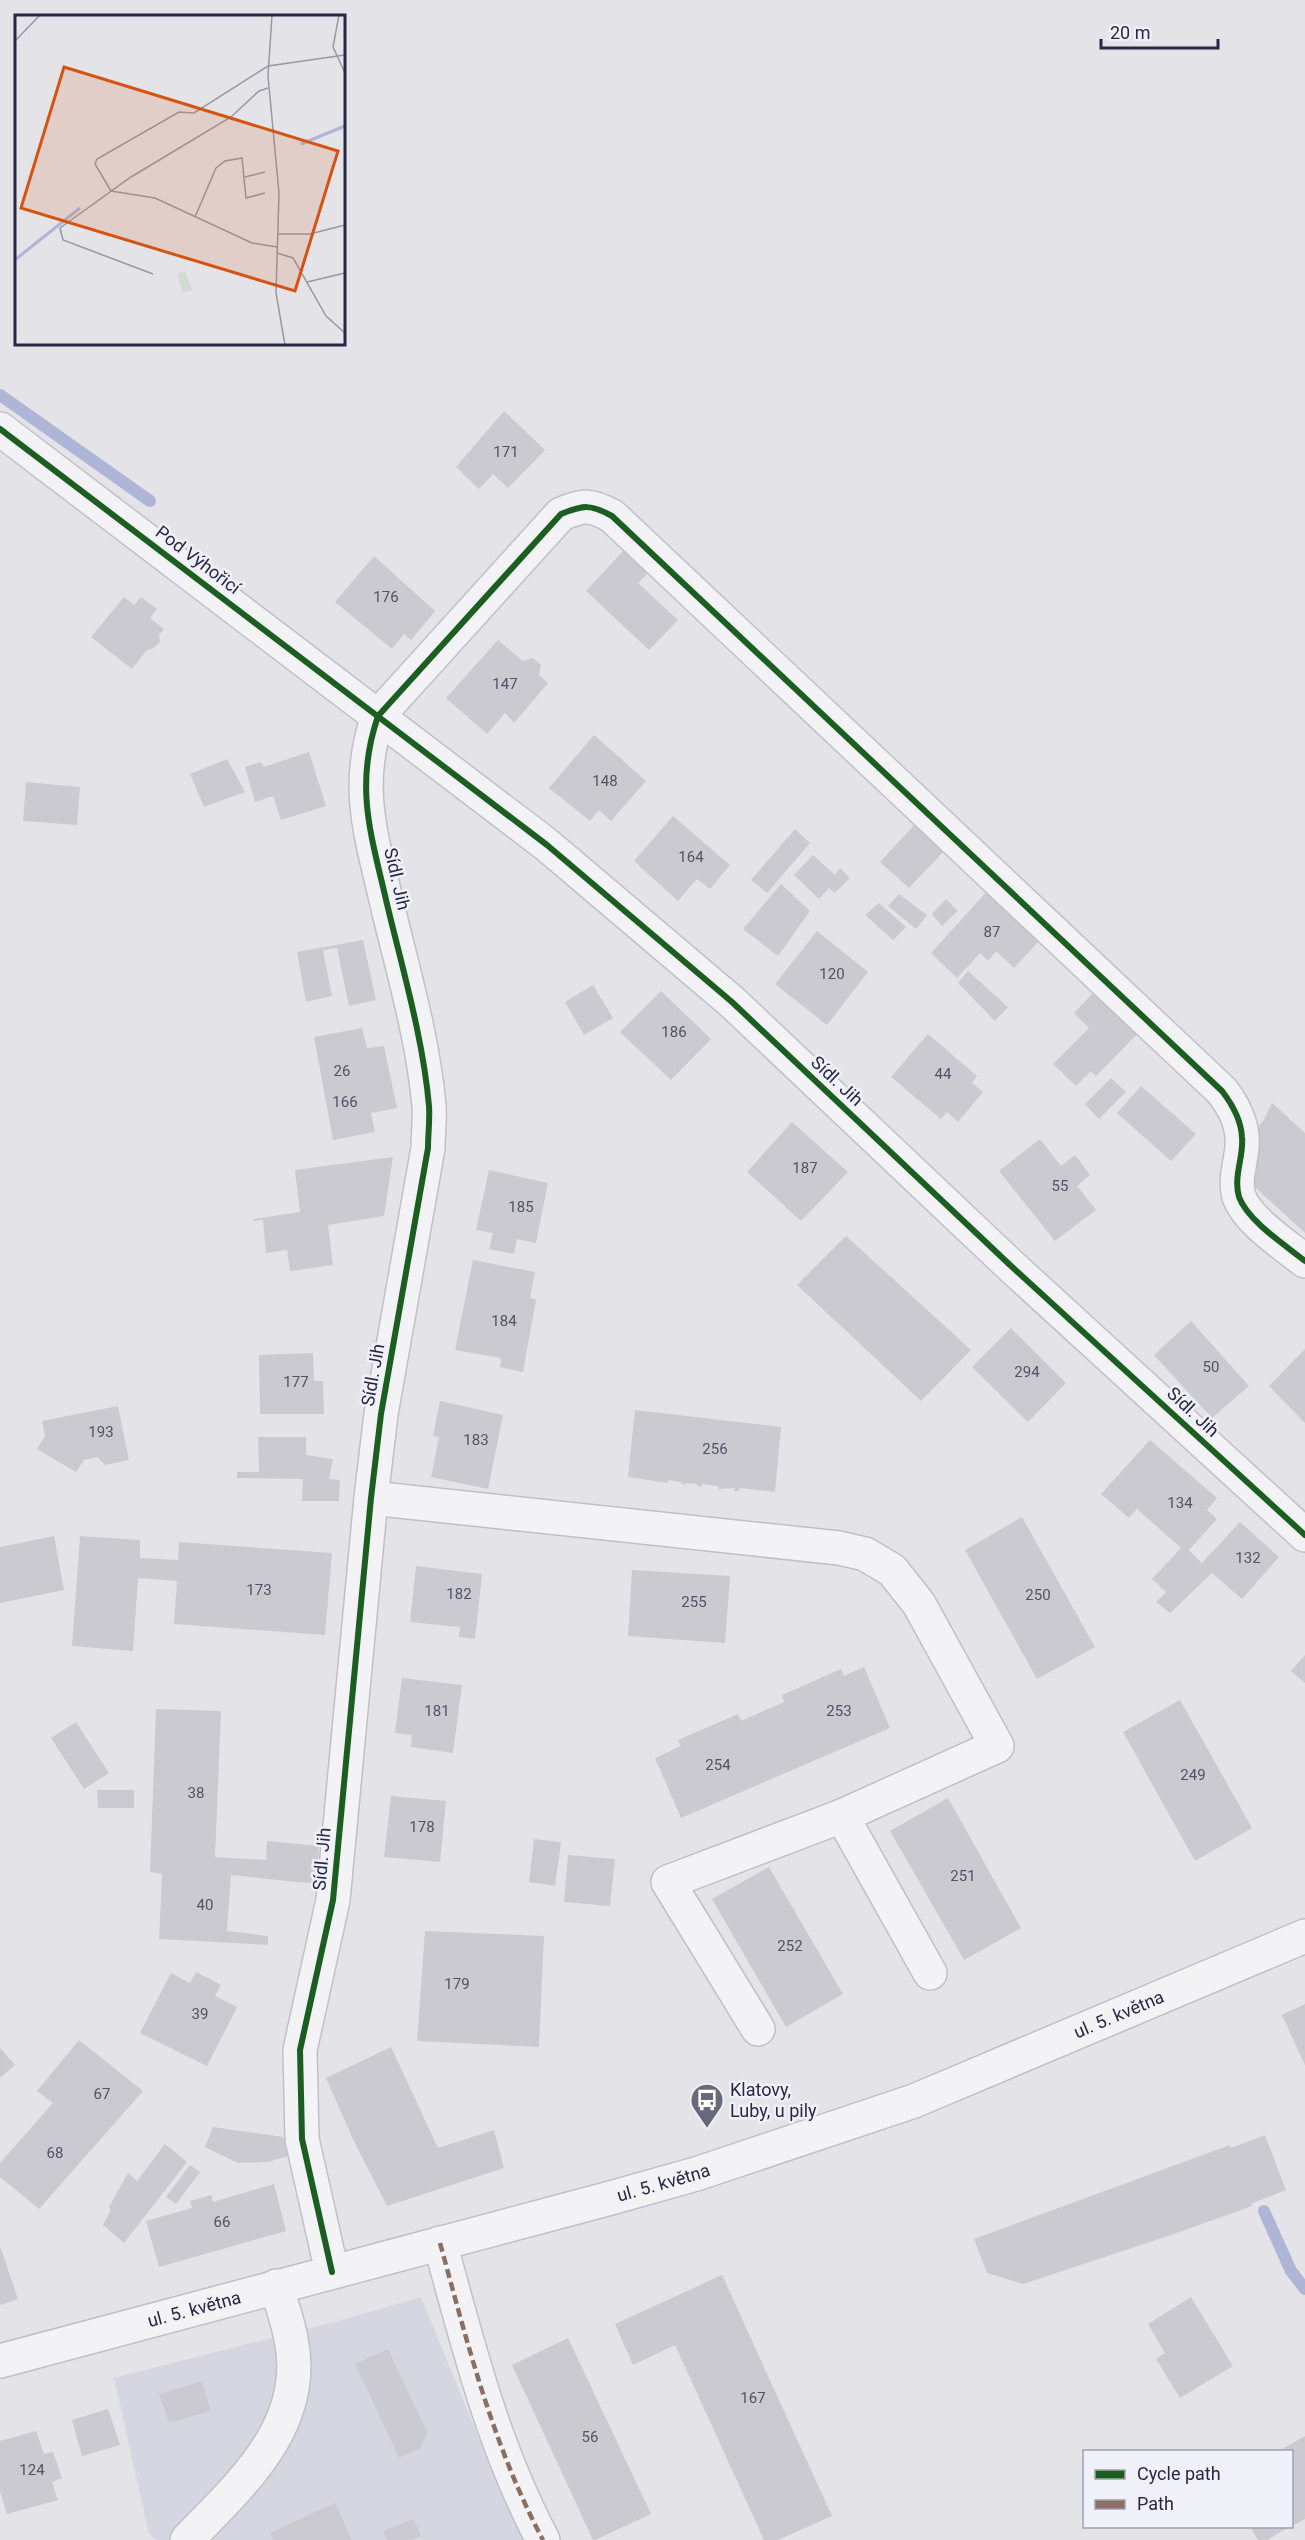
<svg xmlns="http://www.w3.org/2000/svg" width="1305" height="2540" font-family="Roboto,sans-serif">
	<rect width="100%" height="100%" fill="#e3e3e8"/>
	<path fill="#d6d6e1" d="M 421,2297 L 503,2497 L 525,2540 L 156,2540 L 149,2534 L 114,2378 L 338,2321 Z"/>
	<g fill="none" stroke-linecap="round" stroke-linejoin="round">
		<path stroke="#aeb5d6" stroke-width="12" d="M 0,395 L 150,501
			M 1264,2211 L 1291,2271 L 1305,2289"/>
	</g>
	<path fill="#cacad0" d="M 504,411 L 545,450 L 508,488 L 493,474 L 479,489 L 456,467 Z
		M 626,548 L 650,571 L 638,583 L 678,620 L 649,650 L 586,591 Z
		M 374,556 L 435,611 L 411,640 L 404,634 L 392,649 L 335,602 Z
		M 124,597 L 134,605 L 141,597 L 157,609 L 150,618 L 164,629 L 159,635 L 160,642 L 154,648 L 147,650 L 132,669 L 91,637 Z
		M 498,640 L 523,661 L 533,658 L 541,665 L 539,675 L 548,683 L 514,723 L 505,713 L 487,734 L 446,698 Z
		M 594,735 L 646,781 L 611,821 L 599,810 L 590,821 L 549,788 Z
		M 309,752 L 326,806 L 281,820 L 273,796 L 255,802 L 245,767 L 261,762 L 264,767 Z
		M 227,759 L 245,792 L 204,807 L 190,774 Z
		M 26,782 L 80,787 L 77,825 L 23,821 Z
		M 673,816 L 730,865 L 710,889 L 697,879 L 678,901 L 634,861 Z
		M 918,821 L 947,848 L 909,888 L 880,862 Z
		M 795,829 L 810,843 L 767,893 L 751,880 Z
		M 813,855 L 835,875 L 840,868 L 850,878 L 835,893 L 829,888 L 819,899 L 794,875 Z
		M 781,884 L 810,911 L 778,956 L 743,929 Z
		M 990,888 L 1041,939 L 1014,968 L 996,951 L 988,961 L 980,953 L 957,978 L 931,953 Z
		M 899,894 L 927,915 L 916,929 L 888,906 Z
		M 946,899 L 958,911 L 942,926 L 932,914 Z
		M 879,903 L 906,927 L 893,940 L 865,915 Z
		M 817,931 L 868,972 L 827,1025 L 775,984 Z
		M 363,940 L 376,1000 L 349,1006 L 337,948 L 323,950 L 332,996 L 306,1002 L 297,952 Z
		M 968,971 L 1008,1007 L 995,1021 L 958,983 Z
		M 593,985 L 613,1018 L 584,1035 L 565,1002 Z
		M 1097,989 L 1141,1030 L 1096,1076 L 1091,1071 L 1076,1086 L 1053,1064 L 1089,1028 L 1074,1013 Z
		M 661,991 L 711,1039 L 671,1080 L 620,1032 Z
		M 362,1028 L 367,1048 L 384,1046 L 397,1108 L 371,1113 L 375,1132 L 333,1140 L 314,1037 Z
		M 928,1034 L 977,1076 L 972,1083 L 983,1092 L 958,1122 L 947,1112 L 941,1119 L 891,1077 Z
		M 1111,1078 L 1126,1092 L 1099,1119 L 1085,1104 Z
		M 1141,1086 L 1196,1134 L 1171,1161 L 1117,1113 Z
		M 1272,1103 L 1305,1133 L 1305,1233 L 1255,1187 L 1256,1129 L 1264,1120 Z
		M 792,1122 L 848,1172 L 801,1221 L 747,1172 Z
		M 1040,1139 L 1061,1166 L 1075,1155 L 1090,1175 L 1077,1186 L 1096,1210 L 1055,1241 L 999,1171 Z
		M 393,1157 L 384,1216 L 328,1225 L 333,1265 L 290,1271 L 287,1250 L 266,1253 L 263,1220 L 254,1221 L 254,1219 L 300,1212 L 295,1170 Z
		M 489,1170 L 548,1183 L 536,1243 L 517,1239 L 514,1254 L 489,1249 L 493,1233 L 476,1230 Z
		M 846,1236 L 971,1350 L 921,1401 L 797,1285 Z
		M 473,1260 L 535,1272 L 530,1298 L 536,1299 L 523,1372 L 500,1367 L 501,1358 L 455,1350 Z
		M 1191,1321 L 1249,1386 L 1212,1418 L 1154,1355 Z
		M 1011,1328 L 1066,1383 L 1028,1422 L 972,1367 Z
		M 1305,1349 L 1305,1423 L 1269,1386 Z
		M 313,1353 L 314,1381 L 323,1381 L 324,1414 L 260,1414 L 259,1355 Z
		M 440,1401 L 503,1415 L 488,1489 L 431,1477 L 439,1438 L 433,1436 Z
		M 118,1406 L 129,1460 L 105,1465 L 97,1457 L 84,1460 L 76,1472 L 37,1449 L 45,1436 L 42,1421 Z
		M 635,1410 L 781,1427 L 775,1492 L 740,1488 L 739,1491 L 734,1491 L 735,1488 L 718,1489 L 719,1486 L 702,1484 L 702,1487 L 697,1486 L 697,1484 L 685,1483 L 685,1485 L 681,1484 L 682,1482 L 668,1480 L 668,1483 L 628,1477 Z
		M 258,1437 L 306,1437 L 306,1455 L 333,1459 L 329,1479 L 340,1480 L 339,1501 L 302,1501 L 303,1479 L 237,1478 L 237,1472 L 259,1472 Z
		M 1150,1440 L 1217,1498 L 1207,1510 L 1217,1519 L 1189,1550 L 1202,1563 L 1240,1522 L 1279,1557 L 1242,1599 L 1212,1573 L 1170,1613 L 1156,1602 L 1166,1592 L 1152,1579 L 1181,1548 L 1137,1509 L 1129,1518 L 1101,1494 Z
		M 1022,1517 L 1095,1647 L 1037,1679 L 965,1550 Z
		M 54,1536 L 64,1590 L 0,1603 L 0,1547 Z
		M 80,1536 L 140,1540 L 140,1558 L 178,1560 L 179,1542 L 332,1553 L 325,1635 L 174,1624 L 177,1581 L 138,1578 L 133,1651 L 72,1646 Z
		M 416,1566 L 482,1574 L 475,1639 L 459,1637 L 460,1627 L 410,1622 Z
		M 632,1570 L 730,1576 L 725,1643 L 628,1636 Z
		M 1305,1655 L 1305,1683 L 1291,1671 Z
		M 864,1667 L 890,1728 L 681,1818 L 655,1758 L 681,1746 L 678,1740 L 738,1714 L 741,1721 L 784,1702 L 782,1695 L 841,1669 L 844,1676 Z
		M 402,1678 L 462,1685 L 453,1753 L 411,1747 L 412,1735 L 395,1733 Z
		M 1180,1700 L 1252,1828 L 1195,1861 L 1123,1732 Z
		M 156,1709 L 221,1711 L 215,1857 L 266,1860 L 267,1841 L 319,1846 L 317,1884 L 231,1875 L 227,1931 L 268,1936 L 268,1945 L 159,1939 L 162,1874 L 150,1872 Z
		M 76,1722 L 109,1773 L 84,1789 L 51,1738 Z
		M 97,1790 L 134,1790 L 134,1808 L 98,1808 Z
		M 391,1796 L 446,1801 L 440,1862 L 384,1857 Z
		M 948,1798 L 1021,1928 L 964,1960 L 890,1831 Z
		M 534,1839 L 561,1842 L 555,1886 L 529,1882 Z
		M 568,1855 L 615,1859 L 610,1906 L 564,1902 Z
		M 769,1867 L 843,1994 L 786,2027 L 712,1899 Z
		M 425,1931 L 544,1936 L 539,2047 L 417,2041 Z
		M 196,1972 L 221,1985 L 215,1996 L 237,2007 L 207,2066 L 140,2033 L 171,1973 L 190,1983 Z
		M 1305,2004 L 1305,2065 L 1282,2015 Z
		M 79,2040 L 143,2091 L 39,2209 L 0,2177 L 0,2163 L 53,2103 L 37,2091 Z
		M 391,2047 L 438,2148 L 494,2130 L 504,2168 L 387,2206 L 353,2139 L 326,2078 Z
		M 0,2048 L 15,2065 L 0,2078 Z
		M 213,2127 L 283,2137 L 288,2156 L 268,2162 L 238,2163 L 205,2147 Z
		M 1265,2135 L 1286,2190 L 1251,2204 L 1252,2206 L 1171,2235 L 1023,2284 L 987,2273 L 974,2239 L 1230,2145 L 1231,2148 Z
		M 165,2144 L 187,2162 L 124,2243 L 103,2225 L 111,2210 L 109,2207 L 128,2173 L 137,2181 Z
		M 190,2165 L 200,2172 L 176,2204 L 166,2197 Z
		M 274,2184 L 286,2231 L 159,2267 L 146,2221 L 192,2208 L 190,2201 L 211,2195 L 213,2202 Z
		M 0,2246 L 18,2299 L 0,2305 Z
		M 722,2275 L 832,2516 L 778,2540 L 764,2540 L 675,2345 L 633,2365 L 615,2324 Z
		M 1191,2297 L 1233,2366 L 1180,2398 L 1156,2359 L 1165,2353 L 1148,2324 Z
		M 568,2338 L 651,2514 L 595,2540 L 593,2540 L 512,2365 Z
		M 388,2349 L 427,2432 L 421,2448 L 399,2458 L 355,2364 Z
		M 202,2381 L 211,2411 L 169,2423 L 159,2394 Z
		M 108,2409 L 120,2445 L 82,2456 L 72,2420 Z
		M 36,2431 L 44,2454 L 53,2452 L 62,2478 L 52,2482 L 58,2500 L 7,2514 L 0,2491 L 0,2441 Z
		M 1305,2436 L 1305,2519 L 1292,2526 L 1292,2452 L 1277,2452 Z
		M 335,2503 L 352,2540 L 274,2540 L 270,2533 Z
		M 414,2519 L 421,2536 L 410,2540 L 387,2540 L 383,2531 Z
		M 1250,2526 L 1291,2526 L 1267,2540 L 1258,2540 Z"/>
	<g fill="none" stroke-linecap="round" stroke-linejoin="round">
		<g stroke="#c0c0c6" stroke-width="36">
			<g id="minor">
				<path d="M 0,429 L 547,845 L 732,1002 L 1010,1265 L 1305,1535"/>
				<path d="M 371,1498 L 839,1548 L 865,1554 L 892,1570 L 919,1604 L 997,1746 L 842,1816 L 668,1882 L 758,2029"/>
				<path d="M 842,1816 L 930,1973"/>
				<path d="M 440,2243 C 468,2345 493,2446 543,2540"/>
				<path d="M 332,2272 L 302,2139 L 300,2050 L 333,1900 L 371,1498 L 381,1414 L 428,1148 C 428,1134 430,1120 429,1106 C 423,1038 403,971 387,904 C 371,834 354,787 378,716 L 561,514 C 584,505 590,504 612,516 L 1222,1091 C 1232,1104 1241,1120 1242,1137 C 1244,1157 1233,1176 1239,1197 C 1248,1221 1285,1245 1305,1261"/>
				<path id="s1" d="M 0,2361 L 607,2199 L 696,2174 L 914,2101 L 1305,1936"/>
				<path d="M 187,2540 C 241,2484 309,2425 291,2339 C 288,2321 281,2303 276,2286"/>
			</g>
		</g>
		<use href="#minor" stroke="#f3f3f5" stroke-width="33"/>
		<path stroke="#8d6e63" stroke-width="4.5" stroke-dasharray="9 4.5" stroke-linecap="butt" d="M 440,2243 C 468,2345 493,2446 543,2540"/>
		<g stroke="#f0f1f8" stroke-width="10">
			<path id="cycleway" d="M 0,429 L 547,845 L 732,1002 L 1010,1265 L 1305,1535
				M 332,2272 L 302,2139 L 300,2050 L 333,1900 L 371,1498 L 381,1414 L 428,1148 C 428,1134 430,1120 429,1106 C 423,1038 403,971 387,904 C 371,834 354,787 378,716 L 561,514 C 584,505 590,504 612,516 L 1222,1091 C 1232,1104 1241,1120 1242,1137 C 1244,1157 1233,1176 1239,1197 C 1248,1221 1285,1245 1305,1261"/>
		</g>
		<use href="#cycleway" stroke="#1b5e20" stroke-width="6"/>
	</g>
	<defs>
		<g id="bus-pin" transform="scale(1.725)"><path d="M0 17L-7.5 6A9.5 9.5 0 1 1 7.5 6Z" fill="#69697d" stroke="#f0f1f8"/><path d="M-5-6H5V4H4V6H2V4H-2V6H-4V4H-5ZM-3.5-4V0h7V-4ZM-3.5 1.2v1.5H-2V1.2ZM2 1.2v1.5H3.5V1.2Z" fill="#fff"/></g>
	</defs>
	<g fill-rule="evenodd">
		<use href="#bus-pin" x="707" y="2100"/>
	</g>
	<g text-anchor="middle" stroke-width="5" stroke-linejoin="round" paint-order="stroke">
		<g font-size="15" fill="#525268">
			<text x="506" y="457">171</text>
			<text x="386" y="602">176</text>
			<text x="505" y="689">147</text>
			<text x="605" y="786">148</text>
			<text x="691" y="862">164</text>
			<text x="992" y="937">87</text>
			<text x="832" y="979">120</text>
			<text x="674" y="1037">186</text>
			<text x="342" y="1076">26</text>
			<text x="943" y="1079">44</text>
			<text x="345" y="1107">166</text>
			<text x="805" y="1173">187</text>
			<text x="1060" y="1191">55</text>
			<text x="521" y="1212">185</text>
			<text x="504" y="1326">184</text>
			<text x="1211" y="1372">50</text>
			<text x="1027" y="1377">294</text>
			<text x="296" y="1387">177</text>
			<text x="101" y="1437">193</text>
			<text x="476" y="1445">183</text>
			<text x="715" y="1454">256</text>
			<text x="1180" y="1508">134</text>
			<text x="1248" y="1563">132</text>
			<text x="259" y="1595">173</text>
			<text x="459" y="1599">182</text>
			<text x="1038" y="1600">250</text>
			<text x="694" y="1607">255</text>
			<text x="437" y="1716">181</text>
			<text x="839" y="1716">253</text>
			<text x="718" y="1770">254</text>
			<text x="1193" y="1780">249</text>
			<text x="196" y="1798">38</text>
			<text x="422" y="1832">178</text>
			<text x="963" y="1881">251</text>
			<text x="205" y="1910">40</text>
			<text x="790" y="1951">252</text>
			<text x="457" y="1989">179</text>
			<text x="200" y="2019">39</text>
			<text x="102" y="2099">67</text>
			<text x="55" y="2158">68</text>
			<text x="222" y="2227">66</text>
			<text x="753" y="2403">167</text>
			<text x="590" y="2442">56</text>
			<text x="32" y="2475">124</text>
		</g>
		<g font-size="18" fill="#272844" stroke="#f0f1f8">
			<text transform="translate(198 560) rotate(37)" y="6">Pod Výhořicí</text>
			<text transform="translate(397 879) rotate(77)" y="6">Sídl. Jih</text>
			<text transform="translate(837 1081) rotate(43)" y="6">Sídl. Jih</text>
			<text transform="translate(373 1375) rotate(-80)" y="6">Sídl. Jih</text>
			<text transform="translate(1193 1412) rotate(43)" y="6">Sídl. Jih</text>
			<text transform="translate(322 1859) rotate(-85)" y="6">Sídl. Jih</text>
			<text dy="6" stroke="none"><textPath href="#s1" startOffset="1173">ul. 5. května</textPath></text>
			<text dy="6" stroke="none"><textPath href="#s1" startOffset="687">ul. 5. května</textPath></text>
			<text dy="6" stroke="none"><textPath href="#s1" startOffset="201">ul. 5. května</textPath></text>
		</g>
		<g font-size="18" fill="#272844" stroke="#f0f1f8" text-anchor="start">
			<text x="730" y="2096">Klatovy,<tspan x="730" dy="21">Luby, u pily</tspan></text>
		</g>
	</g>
	<g transform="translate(15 15)">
		<rect width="330" height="330" fill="#e3e3e8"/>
		<path d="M 170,256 L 177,275 L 168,278 L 162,259 Z" fill="#d0dcd3"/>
		<path fill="none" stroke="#aeb5d6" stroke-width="3" d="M 286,129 L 330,111M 1,244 L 65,193"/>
		<path fill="none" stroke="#9898a6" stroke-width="1.5" d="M 257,0 L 253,61 L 264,178 L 261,278 L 270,330M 324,0 L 318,32 L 330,58M 0,26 L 25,0M 230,162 L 250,157M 96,176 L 80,149 L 82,144 L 164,97 L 179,98 L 253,51 L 330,40M 96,176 L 140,183 L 237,228 L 262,232M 180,202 L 201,153 L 210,146 L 227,143 L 231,183 L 250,178M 263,219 L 295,219 L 330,210M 262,238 L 278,243 L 311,301 L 330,318M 138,259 L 48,225 L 45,213 L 116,162 L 216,102 L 244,76 L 253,73M 292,267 L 330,258"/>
		<path fill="#d55412" fill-opacity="0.15" stroke="#d55412" stroke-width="3" d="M 49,52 L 323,136 L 280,276 L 6,193 Z"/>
		<rect width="330" height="330" fill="none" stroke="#272844" stroke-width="3"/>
	</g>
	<rect x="1083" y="2450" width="210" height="78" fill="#f0f1f8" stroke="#a0a1b0" stroke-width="1.5"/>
	<rect x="1095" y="2470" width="30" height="9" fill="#1b5e20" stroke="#a0a1b0" stroke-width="1.5"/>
	<text x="1137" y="2480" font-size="18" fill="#272844">Cycle path</text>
	<rect x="1095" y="2500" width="30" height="9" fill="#8d6e63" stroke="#a0a1b0" stroke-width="1.5"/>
	<text x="1137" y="2510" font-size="18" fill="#272844">Path</text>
	<path d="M1101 39v9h117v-9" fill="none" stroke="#272844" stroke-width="3"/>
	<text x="1110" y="39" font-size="18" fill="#272844" stroke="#f0f1f8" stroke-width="4.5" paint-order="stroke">20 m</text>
</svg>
